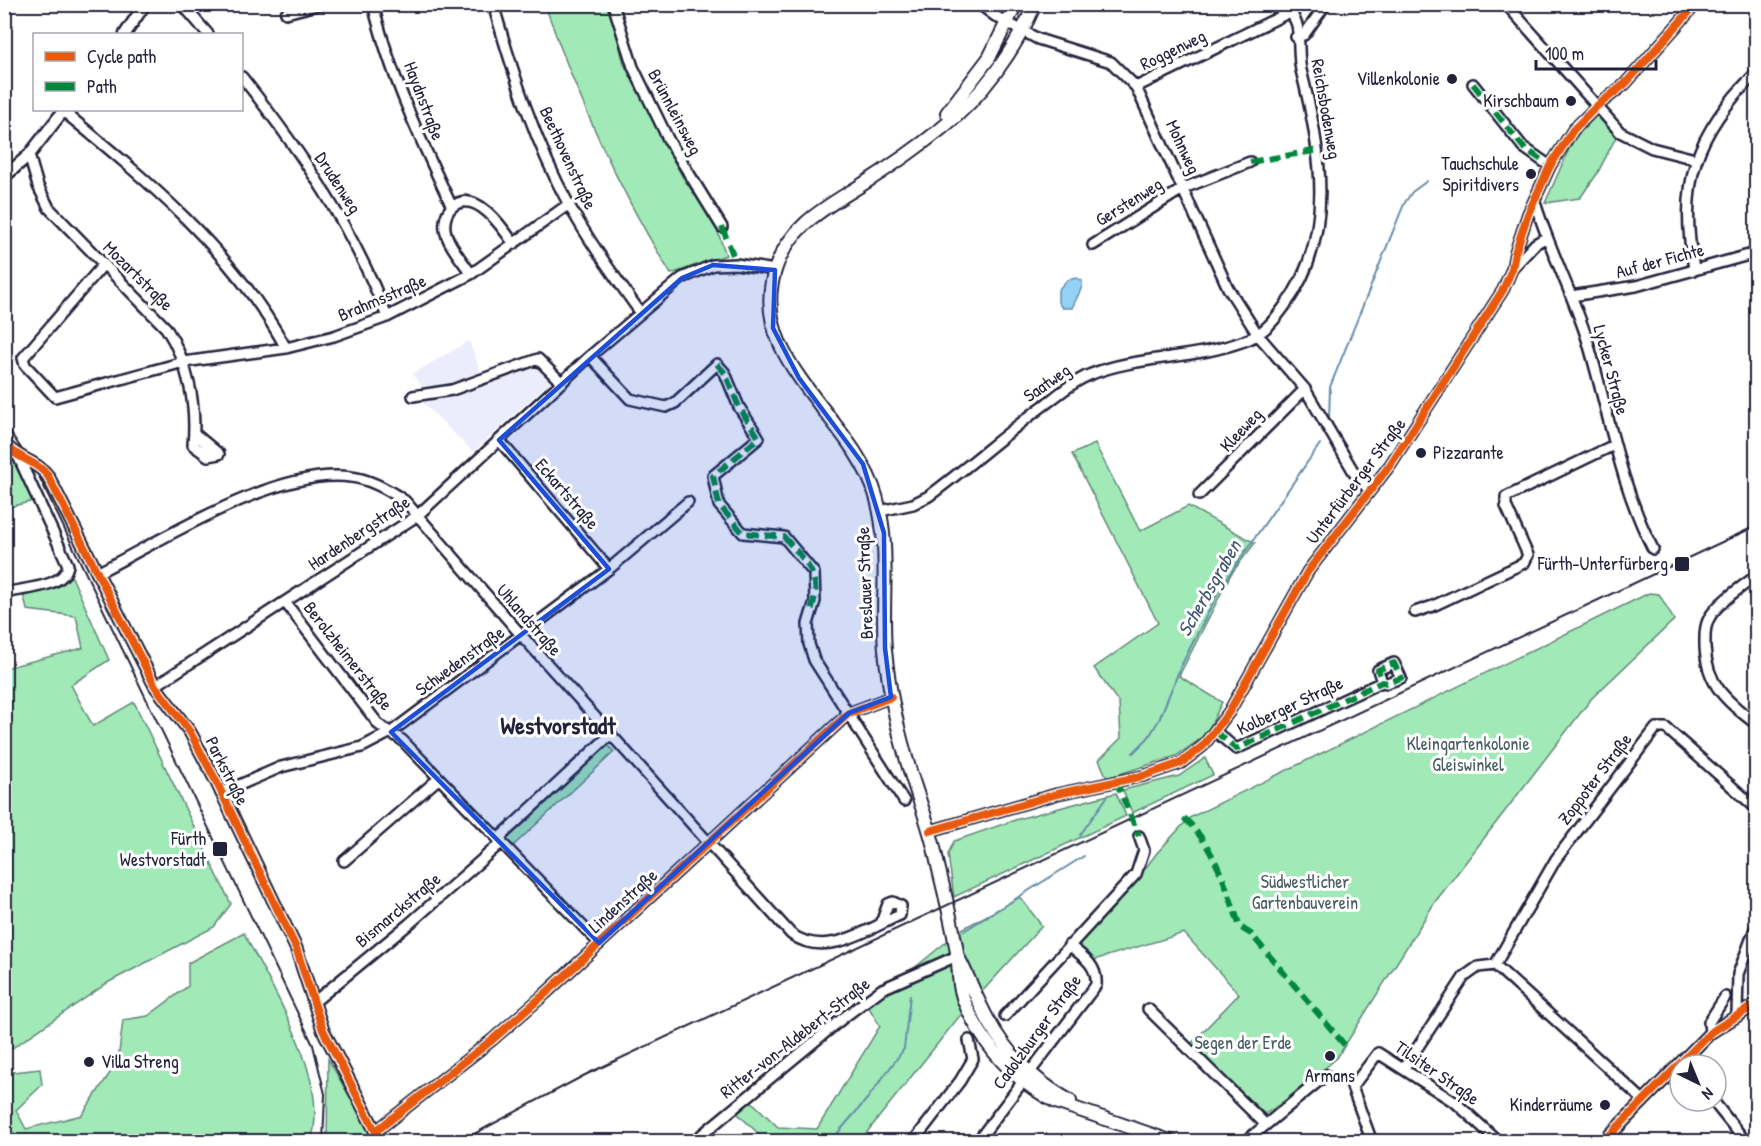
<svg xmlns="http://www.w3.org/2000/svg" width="1761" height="1146" font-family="'Patrick Hand',sans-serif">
	<rect width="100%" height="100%" fill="#fff"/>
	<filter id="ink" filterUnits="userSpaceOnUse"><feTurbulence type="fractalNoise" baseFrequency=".0167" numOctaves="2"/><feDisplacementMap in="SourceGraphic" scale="12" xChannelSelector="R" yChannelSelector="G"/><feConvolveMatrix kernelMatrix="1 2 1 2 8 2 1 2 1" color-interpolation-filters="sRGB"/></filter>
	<g filter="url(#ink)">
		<path fill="#ecedfc" d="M 469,341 L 484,380 L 538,362 L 552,380 L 473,452 L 420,400 L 429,395 L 412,374 Z"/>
		<path fill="#a1e9b7" stroke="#628679" stroke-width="1.5" d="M 545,5 L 609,5 L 624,64 L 682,176 L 715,224 L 726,255 L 671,274 C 618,189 578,99 545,5 Z
			M 1598,114 L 1616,137 L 1597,174 L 1580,198 L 1545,203 L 1573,140 Z
			M 1095,444 L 1140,531 L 1188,506 L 1255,543 L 1231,574 L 1179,676 L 1222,702 L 1206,735 L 1176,756 L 1107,778 L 1099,760 L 1121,738 L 1119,703 L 1094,668 L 1158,623 L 1072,454 Z
			M 9,455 L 19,463 L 34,501 L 5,508 L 5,460 Z
			M 72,577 L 109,660 L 71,685 L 93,726 L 134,702 L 231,904 L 214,927 L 109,982 L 5,1053 L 5,668 L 83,648 L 76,616 L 27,610 L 23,593 Z
			M 1649,593 L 1659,594 L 1674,620 L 1592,698 L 1435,902 L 1337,1058 L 1293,1095 L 1265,1114 L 1190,1045 L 1239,994 L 1184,933 L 1094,960 L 1076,945 L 1132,886 L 1156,854 L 1189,818 Z
			M 607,744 L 614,752 L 513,846 L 504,837 Z
			M 1205,758 L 1213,775 L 1132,813 L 1123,790 L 1179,776 Z
			M 1116,793 L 1126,816 L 954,897 L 948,854 L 954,841 L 1018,819 Z
			M 1020,897 L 1042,926 L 958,1018 L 860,1141 L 766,1141 L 737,1113 L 751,1101 L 778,1127 L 817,1129 L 880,1026 L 868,1006 L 962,929 Z
			M 244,933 C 271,987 331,1080 311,1141 L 5,1141 L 5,1073 L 40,1069 L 42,1085 L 16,1110 L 26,1129 L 82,1115 L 118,1061 L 123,1020 L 148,1016 L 188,986 L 188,963 Z
			M 328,1059 L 375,1141 L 327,1142 Z"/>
		<path fill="#93d2f4" stroke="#668caa" stroke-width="1.5" d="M 1077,278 L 1082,281 L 1082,287 L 1072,308 L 1062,308 L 1058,302 L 1058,290 L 1067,280 Z"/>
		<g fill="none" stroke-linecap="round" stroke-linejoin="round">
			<path stroke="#668caa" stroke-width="2" d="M 1329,421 L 1330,387 L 1404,204 L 1412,192 L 1427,181
				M 1133,753 L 1148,738 L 1159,720 L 1181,666 L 1222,585 L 1320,444
				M 1080,835 L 1107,797
				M 964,931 L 1084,856
				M 830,1142 L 867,1099 L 904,1049 L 910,995"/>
			<g stroke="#22223b" stroke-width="14">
				<path id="minor" d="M 182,4 L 208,34
					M 373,4 C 390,75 421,141 452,207
					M 493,4 C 513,73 535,143 569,205 C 590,243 615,277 640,312
					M 613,4 L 633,67 L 669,141 L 722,227
					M 979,4 L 995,16 L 1038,39 L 1111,62 L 1136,87 L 1228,288 L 1258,335 L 1305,389 L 1355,474 L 1369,490
					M 1506,4 L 1620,132 L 1652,148 L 1695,159
					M 286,13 L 321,4
					M 1296,37 L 1304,35 L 1326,4
					M 242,77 C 302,153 352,226 387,317
					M 1473,84 L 1523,147 L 1550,166
					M 1136,87 L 1290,12
					M 63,111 C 147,180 233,251 286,348
					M 29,155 L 38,186 L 49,208 L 166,328 C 188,362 197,405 193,445 L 208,456 L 219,454 L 195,434
					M 1535,202 C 1549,249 1572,292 1587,339 C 1608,409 1619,483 1653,549
					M 1093,245 L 1184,188 L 1250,162
					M 103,265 L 23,358 L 25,365 L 55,397 L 184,362 L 286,348 L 334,336 L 387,317 L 471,274 L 569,204
					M 1694,268 C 1678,184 1695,133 1756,73
					M 1512,269 L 1535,244 L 1545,238
					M 471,274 C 463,261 447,244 445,229 C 444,222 446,212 452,207 C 475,187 503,228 514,244
					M 1571,296 L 1636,286 L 1756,253
					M 590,356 L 630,399 L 666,407 L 675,403 L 717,364 L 725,373 L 739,407 L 759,438 L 713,476 L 719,505 L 743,533 L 784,537 L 814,573 L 815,601 L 808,624 L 809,644 L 814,660 L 904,801
					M 413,396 L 452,390 L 538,359 L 562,383
					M 499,440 L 609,569
					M 1199,495 L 1305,389
					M 880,511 L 913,504 L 929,496 C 968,467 1004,435 1043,406 C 1058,395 1072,382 1089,375 C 1138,355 1193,360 1244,341 C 1262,335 1273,322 1284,307 C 1337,237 1321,149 1301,70 C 1298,56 1300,40 1297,25 C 1295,19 1290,11 1288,4
					M 97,573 C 163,540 275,467 351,477 C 370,479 389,490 405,501 L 522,636 L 791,934 C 826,959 866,930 900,915 L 901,906 L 893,902 L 888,904 L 881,923
					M 1756,576 C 1742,587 1721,600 1711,615 C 1704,625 1705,636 1705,647 C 1707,686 1727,701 1756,724
					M 4,593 C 24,588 65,588 68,565 L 18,456
					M 285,602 L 379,725 L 402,740 L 599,943
					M 1415,612 L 1433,606 L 1524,563 L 1528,555 L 1506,506 L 1506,497 L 1614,445
					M 155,686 L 417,516 L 590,356 L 682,278 L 713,265 L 736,264 L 775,270
					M 1216,732 L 1236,749 L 1382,682 L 1387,683 L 1401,678 L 1394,663 L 1378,670 L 1382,682
					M 221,793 L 281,767 L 362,747 L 391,732 L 609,569 L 688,502
					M 930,831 L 1057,794 L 1143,776 L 1181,763 L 1203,746 L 1229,712 L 1308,571 L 1390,465 L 1503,290 L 1512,269 L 1515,253 L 1528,214 L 1550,166 L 1573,130 L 1597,106 L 1625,84 L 1696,4
					M 498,839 L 610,735
					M 344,861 L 438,779
					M 1495,965 L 1643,1100
					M 314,1002 L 409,924 L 502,842
					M 1148,1009 L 1264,1123
					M 1737,1015 L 1738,974 L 1756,926
					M 1005,1016 L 1136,874 L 1144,850 L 1139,836
					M 1710,1033 L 1709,1022 L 1725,997
					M 1404,1068 L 1464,977 L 1478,967 L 1495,965 L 1556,859 L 1656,728 L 1666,728 L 1756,808
					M 1713,1101 L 1746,1142
					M 376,1131 L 492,1040 L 545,994 L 849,713 L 891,697
					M 693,1142 L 843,1018 L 882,989 L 957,956
					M 913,1142 L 960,1081 L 973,1059 L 969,1040
					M 977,1142 L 1096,985 C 1098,965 1082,956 1069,945
					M 1245,1142 L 1326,1075
					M 1372,1142 L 1352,1087 L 1378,1053 L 1456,1103 L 1499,1142"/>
			</g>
			<g stroke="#22223b" stroke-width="15">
				<path id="tertiary" d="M 125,34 L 145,4
					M 4,177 L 29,155 L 64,110
					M 4,443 C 16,459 36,460 48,476 L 155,686 L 190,732 L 216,781 L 296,948 L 323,1030 L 381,1142
					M 1603,1142 L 1710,1033 L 1756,1004"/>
			</g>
			<g stroke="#22223b" stroke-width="16">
				<path id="secondary" d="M 1035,4 C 1015,50 982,97 942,128 C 917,148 890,167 863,184 C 827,207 791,224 776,267 C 744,359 853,416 876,496 C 891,547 881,598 885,650 C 889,692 898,732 910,771 C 918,798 929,824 935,852 C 942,885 952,919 957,953 C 960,975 957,988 968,1010 C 987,1050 1017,1082 1056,1102 L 1173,1142
					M 947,113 L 989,58 L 1016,4
					M 958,957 C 969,978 977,1000 988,1020 C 1007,1055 1036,1082 1070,1101"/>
			</g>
			<use href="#minor" stroke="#fff" stroke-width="9"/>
			<use href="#tertiary" stroke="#fff" stroke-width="10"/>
			<use href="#secondary" stroke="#fff" stroke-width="12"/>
			<path stroke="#22223b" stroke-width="2" d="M 4,423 L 37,472 L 313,1045 L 325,1094 L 323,1142
				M 459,1142 L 585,1075 L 1756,526"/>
			<path stroke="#00873e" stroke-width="6" stroke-dasharray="12 6" stroke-linecap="butt" d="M 1473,84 L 1523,147 L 1550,166
				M 1250,162 L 1319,150
				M 722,227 L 733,255
				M 717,364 L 725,373 L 739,407 L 759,438 L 713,476 L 719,505 L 743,533 L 784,537 C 806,562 825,577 810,613
				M 1216,732 L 1236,749 L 1382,682 L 1387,683 L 1401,678 L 1394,663 L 1378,670 L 1382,682
				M 1116,781 L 1139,836
				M 1184,818 C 1214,845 1227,889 1240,927 L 1251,934 L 1348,1049"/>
			<g stroke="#fff" stroke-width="11">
				<path id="cycleway" d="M 4,443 C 16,459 36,460 48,476 L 155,686 L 190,732 L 216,781 L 296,948 L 323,1030 L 381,1142
					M 930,831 L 1057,794 L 1143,776 L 1181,763 L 1203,746 L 1229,712 L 1308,571 L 1390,465 L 1503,290 L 1512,269 L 1515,253 L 1528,214 L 1550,166 L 1573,130 L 1597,106 L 1625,84 L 1696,4
					M 376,1131 L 492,1040 L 545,994 L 849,713 L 891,697
					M 1603,1142 L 1710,1033 L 1756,1004"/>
			</g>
			<use href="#cycleway" stroke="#e8590c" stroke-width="8"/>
		</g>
	</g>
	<path fill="#1d4ed8" fill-opacity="0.2" stroke="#1d4ed8" stroke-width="4.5" stroke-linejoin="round" d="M 713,265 L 775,270 L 773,328 L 799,378 L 863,464 L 884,533 L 885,648 L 891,697 L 849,713 L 599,943 L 391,732 L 609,569 L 499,440 L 682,278 Z"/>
	<g fill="#22223b" stroke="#fff" stroke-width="2">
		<circle cx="1452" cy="79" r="6"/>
		<circle cx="1571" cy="101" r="6"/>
		<circle cx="1531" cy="174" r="6"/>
		<circle cx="1421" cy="453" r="6"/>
		<rect x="1674" y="556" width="16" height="16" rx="3"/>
		<rect x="212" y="841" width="16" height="16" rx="3"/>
		<circle cx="1330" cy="1056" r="6"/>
		<circle cx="89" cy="1062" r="6"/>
		<circle cx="1605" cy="1105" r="6"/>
	</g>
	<g text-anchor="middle" stroke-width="6" stroke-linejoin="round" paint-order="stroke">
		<g font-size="18" fill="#22223b" stroke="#fff">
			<text transform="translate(1173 50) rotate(-26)" y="6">Roggenweg</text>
			<text transform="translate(424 101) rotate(69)" y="6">Haydnstraße</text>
			<text transform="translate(1326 109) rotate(80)" y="6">Reichsbodenweg</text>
			<text transform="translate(675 112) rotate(62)" y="6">Brünnleinsweg</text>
			<text transform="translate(1183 147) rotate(65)" y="6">Mohnweg</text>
			<text transform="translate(568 158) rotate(65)" y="6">Beethovenstraße</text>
			<text transform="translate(338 183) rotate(57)" y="6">Drudenweg</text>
			<text transform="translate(1129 202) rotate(-32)" y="6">Gerstenweg</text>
			<text transform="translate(1660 261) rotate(-15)" y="6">Auf der Fichte</text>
			<text transform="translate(138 276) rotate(45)" y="6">Mozartstraße</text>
			<text transform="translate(382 298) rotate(-23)" y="6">Brahmsstraße</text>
			<text transform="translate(1611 370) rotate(75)" y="6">Lycker Straße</text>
			<text transform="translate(1047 383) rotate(-35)" y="6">Saatweg</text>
			<text transform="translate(1241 430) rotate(-47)" y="6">Kleeweg</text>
			<text transform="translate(1356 481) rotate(-53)" y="6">Unterfürberger Straße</text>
			<text transform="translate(567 494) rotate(49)" y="6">Eckartstraße</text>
			<text transform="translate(359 533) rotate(-34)" y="6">Hardenbergstraße</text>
			<text transform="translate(865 583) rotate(-92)" y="6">Breslauer Straße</text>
			<text transform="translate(529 620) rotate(49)" y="6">Uhlandstraße</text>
			<text transform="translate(348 656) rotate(52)" y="6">Berolzheimerstraße</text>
			<text transform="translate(460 661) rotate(-36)" y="6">Schwedenstraße</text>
			<text transform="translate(1290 706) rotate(-25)" y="6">Kolberger Straße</text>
			<text transform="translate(227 771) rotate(63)" y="6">Parkstraße</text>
			<text transform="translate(1595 779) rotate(-53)" y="6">Zoppoter Straße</text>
			<text transform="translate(623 901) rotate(-42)" y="6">Lindenstraße</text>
			<text transform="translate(398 910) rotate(-40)" y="6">Bismarckstraße</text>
			<text transform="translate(1037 1032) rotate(-54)" y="6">Cadolzburger Straße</text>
			<text transform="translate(795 1038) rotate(-38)" y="6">Ritter-von-Aldebert-Straße</text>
			<text transform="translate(1437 1073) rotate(35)" y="6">Tilsiter Straße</text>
		</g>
		<g font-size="18" fill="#22223b" stroke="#fff" text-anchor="end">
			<text x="1440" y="85">Villenkolonie</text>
			<text x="1559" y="107">Kirschbaum</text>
			<text x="1519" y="170">Tauchschule<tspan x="1519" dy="21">Spiritdivers</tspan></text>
			<text x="1433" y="459" text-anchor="start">Pizzarante</text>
			<text x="1668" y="570">Fürth-Unterfürberg</text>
			<text x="206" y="845">Fürth<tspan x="206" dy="21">Westvorstadt</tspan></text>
			<text x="101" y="1068" text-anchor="start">Villa Streng</text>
			<text x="1330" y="1082" text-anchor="middle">Armans</text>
			<text x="1593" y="1111">Kinderräume</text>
		</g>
		<g font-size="18" fill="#485e60" stroke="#fff">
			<text x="1468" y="750">Kleingartenkolonie<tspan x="1468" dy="21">Gleiswinkel</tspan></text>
			<text x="1305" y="888">Südwestlicher<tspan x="1305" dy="21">Gartenbauverein</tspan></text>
			<text x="1243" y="1049">Segen der Erde</text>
		</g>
		<g font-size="20" font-style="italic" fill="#445772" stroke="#fff">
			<text transform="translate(1209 588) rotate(-60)" y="7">Scherbsgraben</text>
		</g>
		<g font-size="24" font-weight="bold" fill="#22223b" stroke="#fff">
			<text x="558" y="734">Westvorstadt</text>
		</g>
	</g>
	<rect width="1761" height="1146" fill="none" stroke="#fff" stroke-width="24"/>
	<rect x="12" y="12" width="1737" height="1122" fill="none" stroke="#22223b" stroke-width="2" filter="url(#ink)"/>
	<rect x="33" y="33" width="210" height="78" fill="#ffffff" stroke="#a7a7b1" stroke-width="1.5"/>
	<rect x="45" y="52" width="30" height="9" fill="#e8590c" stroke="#a7a7b1" stroke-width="1.5"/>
	<text x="87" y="63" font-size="18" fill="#22223b">Cycle path</text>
	<rect x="45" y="82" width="30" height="9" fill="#00873e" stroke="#a7a7b1" stroke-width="1.5"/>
	<text x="87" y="93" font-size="18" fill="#22223b">Path</text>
	<g transform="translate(1698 1083) rotate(137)"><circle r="28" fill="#ffffff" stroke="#a7a7b1" stroke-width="1.5"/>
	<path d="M0-4.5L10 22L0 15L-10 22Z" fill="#22223b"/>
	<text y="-9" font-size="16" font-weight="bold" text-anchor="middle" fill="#22223b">N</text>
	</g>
	<path d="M1536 60v9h120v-9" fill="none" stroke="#22223b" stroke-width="3"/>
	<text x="1545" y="60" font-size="18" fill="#22223b" stroke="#ffffff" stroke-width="4.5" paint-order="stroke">100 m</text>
</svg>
